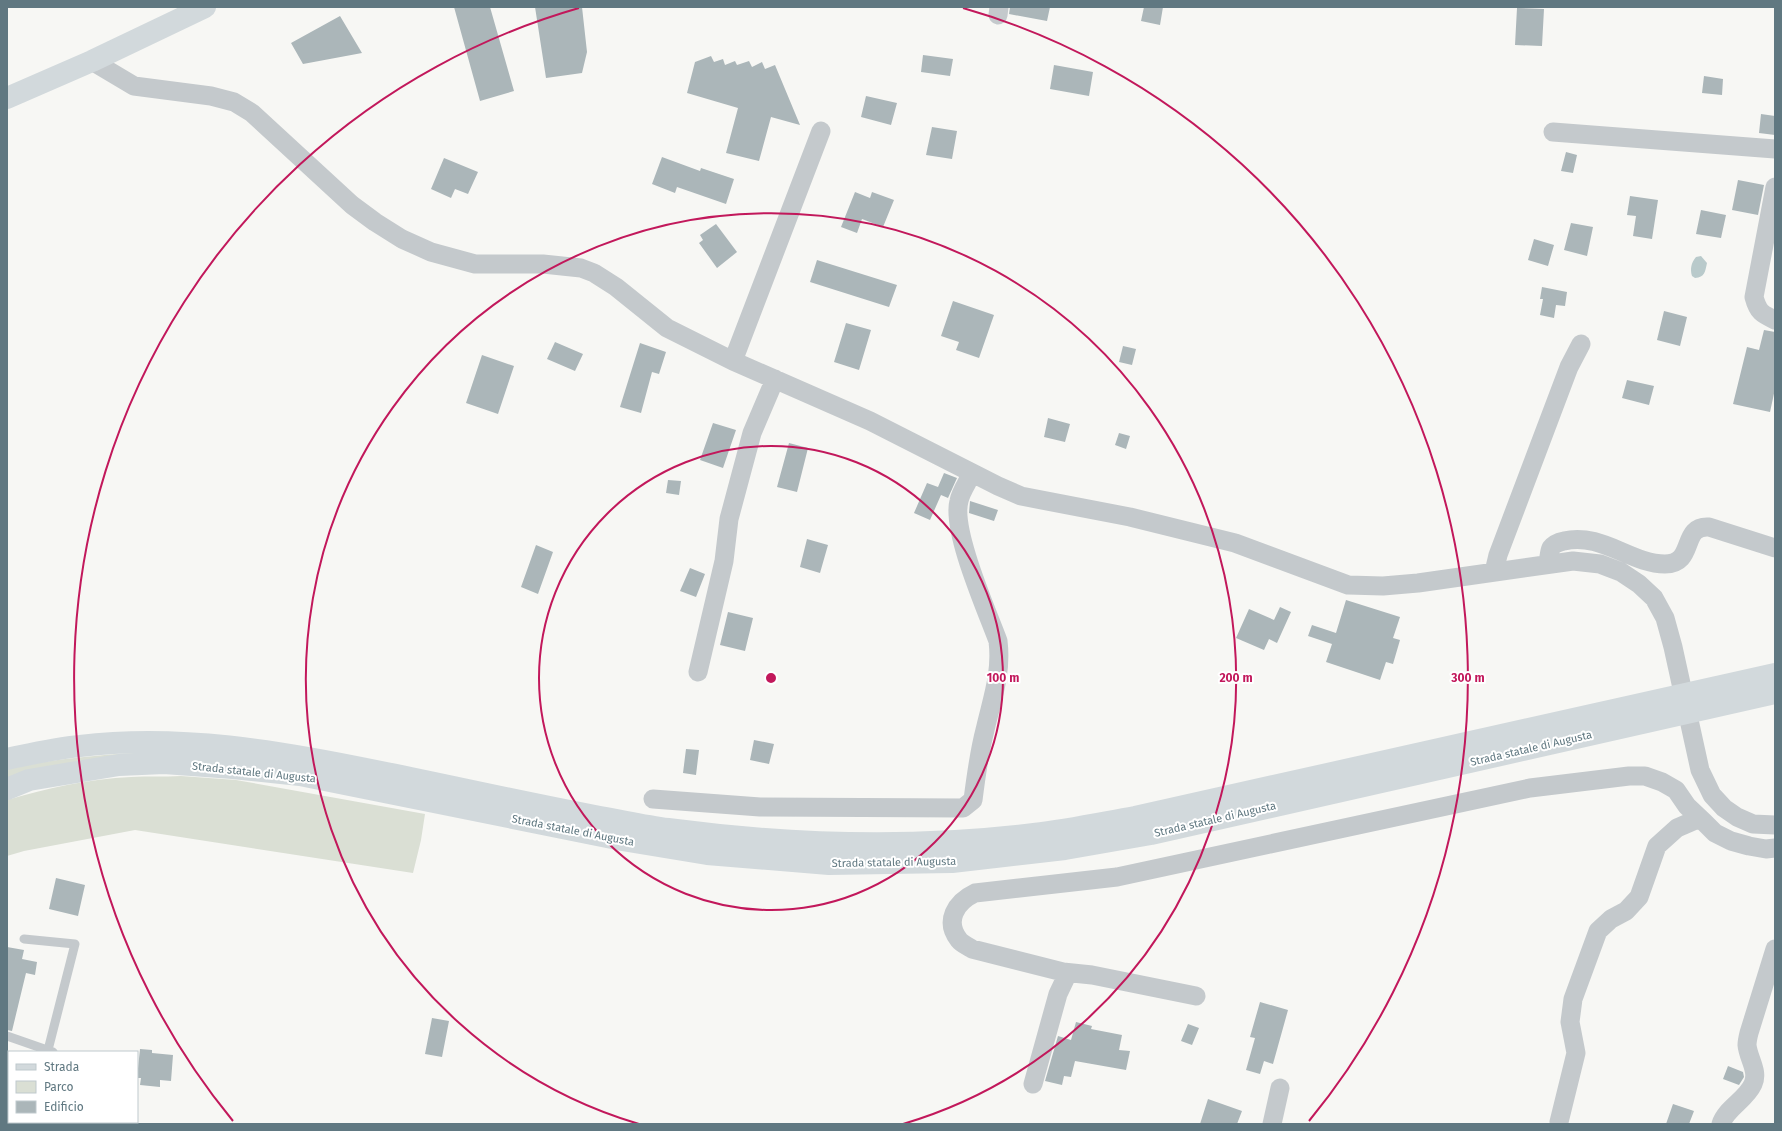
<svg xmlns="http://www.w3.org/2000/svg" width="1782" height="1131" font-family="'Fira Sans',sans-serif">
	<rect width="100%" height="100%" fill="#f7f7f4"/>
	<path fill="#dadfd4" d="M 154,752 L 7,779 L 7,768 C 56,759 104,754 154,752 Z
		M 181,776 L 236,780 L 425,814 L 421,840 L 413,873 L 135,830 L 24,851 L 7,856 L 7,800 C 47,788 89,779 131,777 C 148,776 164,777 181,776 Z"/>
	<path fill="#b9cacb" d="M 1701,256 L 1707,263 C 1705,272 1705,277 1695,278 L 1692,276 C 1690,269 1691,263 1696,257 Z"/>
	<path fill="#abb6b9" d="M 454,7 L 490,7 L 514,91 L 480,101 Z
		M 535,7 L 582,7 L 587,52 L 582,73 L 546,78 Z
		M 1010,7 L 1050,7 L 1047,21 L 1009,14 Z
		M 1144,7 L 1163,7 L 1160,25 L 1141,21 Z
		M 1517,8 L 1544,9 L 1542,46 L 1515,45 Z
		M 340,16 L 362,53 L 303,64 L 291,43 Z
		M 923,55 L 953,59 L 950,76 L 921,72 Z
		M 711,56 L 714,62 L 723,59 L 725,65 L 735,61 L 737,65 L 749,61 L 752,67 L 762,62 L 765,69 L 775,65 L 800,125 L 771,117 L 759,161 L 726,153 L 738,108 L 687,93 L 695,62 Z
		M 1054,65 L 1093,72 L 1089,96 L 1050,89 Z
		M 1704,76 L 1723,79 L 1722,95 L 1702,93 Z
		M 866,96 L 897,103 L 891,125 L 861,117 Z
		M 1761,114 L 1775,116 L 1775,135 L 1759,133 Z
		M 932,127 L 957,131 L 952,159 L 926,155 Z
		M 1566,152 L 1577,155 L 1573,173 L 1561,171 Z
		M 662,157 L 700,171 L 701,168 L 734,179 L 726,204 L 677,187 L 675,193 L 652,184 Z
		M 444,158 L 478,172 L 468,194 L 455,189 L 451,198 L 431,189 Z
		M 1738,180 L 1764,185 L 1758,215 L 1732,210 Z
		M 855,192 L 870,198 L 872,192 L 894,200 L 883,227 L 862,219 L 857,233 L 841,227 Z
		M 1630,196 L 1658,200 L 1652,239 L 1633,236 L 1636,216 L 1627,215 Z
		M 1701,210 L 1726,215 L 1721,238 L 1696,234 Z
		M 1571,223 L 1593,227 L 1587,256 L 1564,250 Z
		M 716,224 L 737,252 L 717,268 L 699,243 L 703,240 L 700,235 Z
		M 1534,239 L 1554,245 L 1548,266 L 1528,260 Z
		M 817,260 L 897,285 L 889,307 L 810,282 Z
		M 1542,287 L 1567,292 L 1565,306 L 1556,305 L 1554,318 L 1540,315 L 1543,299 L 1540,299 Z
		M 953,301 L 994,315 L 979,358 L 956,350 L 959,342 L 941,336 Z
		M 1664,311 L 1687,317 L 1680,346 L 1657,340 Z
		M 846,323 L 871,330 L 859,370 L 834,362 Z
		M 1764,330 L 1775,332 L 1775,389 L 1770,412 L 1733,404 L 1747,347 L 1759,350 Z
		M 555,342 L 583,354 L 575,371 L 547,359 Z
		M 640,343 L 666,352 L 659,374 L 652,372 L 641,413 L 620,407 Z
		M 1123,346 L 1136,349 L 1132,365 L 1119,362 Z
		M 482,355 L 514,366 L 498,414 L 466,403 Z
		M 1627,380 L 1654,386 L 1649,405 L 1622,398 Z
		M 1048,418 L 1070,424 L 1065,442 L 1044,437 Z
		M 713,423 L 736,430 L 723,468 L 700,460 Z
		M 1119,433 L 1130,436 L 1126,449 L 1115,445 Z
		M 789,443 L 808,448 L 797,492 L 777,487 Z
		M 944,473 L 957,478 L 948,498 L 941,495 L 930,520 L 914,513 L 927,483 L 938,487 Z
		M 668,480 L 681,481 L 679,495 L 666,493 Z
		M 970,501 L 998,510 L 994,521 L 969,513 Z
		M 807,539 L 828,545 L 820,573 L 800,567 Z
		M 536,545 L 553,552 L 538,594 L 521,587 Z
		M 690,568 L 705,574 L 696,597 L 680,591 Z
		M 1346,600 L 1400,617 L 1393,638 L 1400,640 L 1393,664 L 1386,662 L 1380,680 L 1326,662 L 1332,644 L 1308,636 L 1312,625 L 1336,633 Z
		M 1280,607 L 1291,612 L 1277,643 L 1269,639 L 1264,650 L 1236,638 L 1249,609 L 1274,620 Z
		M 728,612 L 753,618 L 745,651 L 720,645 Z
		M 754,740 L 774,744 L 769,764 L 750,760 Z
		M 686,749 L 699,750 L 696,775 L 683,773 Z
		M 56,878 L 85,885 L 78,916 L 49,909 Z
		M 7,947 L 24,950 L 22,959 L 37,962 L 35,975 L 26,973 L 12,1031 L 7,1030 Z
		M 1260,1002 L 1288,1010 L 1273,1064 L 1264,1061 L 1260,1074 L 1246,1070 L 1255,1038 L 1250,1037 Z
		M 432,1018 L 449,1021 L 442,1057 L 425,1054 Z
		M 1076,1022 L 1092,1026 L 1091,1029 L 1122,1035 L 1119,1050 L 1130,1051 L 1126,1070 L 1075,1061 L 1071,1077 L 1064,1076 L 1062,1085 L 1045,1081 L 1058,1036 L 1071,1040 Z
		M 1188,1024 L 1199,1028 L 1192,1045 L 1181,1041 Z
		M 140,1049 L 152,1050 L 152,1053 L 173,1055 L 171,1081 L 160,1080 L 160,1087 L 140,1085 L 141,1078 L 137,1078 Z
		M 1728,1066 L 1743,1072 L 1744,1077 L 1739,1085 L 1723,1079 Z
		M 1208,1099 L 1242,1111 L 1237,1124 L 1200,1124 Z
		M 1673,1104 L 1694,1111 L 1689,1124 L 1666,1124 Z"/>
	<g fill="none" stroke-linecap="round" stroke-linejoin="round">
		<path stroke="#c4c9cc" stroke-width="9" d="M 24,939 L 75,944 L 48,1050
			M 7,1036 L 53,1052
			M 79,1124 L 80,1122"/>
		<path stroke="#c4c9cc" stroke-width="19" d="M 998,15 L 999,7
			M 92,61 L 134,86 L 211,96 L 234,102 L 252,113 L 352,205 L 375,222 L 402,239 L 431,252 L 475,264 L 543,264 L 581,268 L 594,273 L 616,287 L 667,328 L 733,361 L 870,421 L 998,486 L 1021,496 L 1130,517 L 1235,543 L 1348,585 L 1383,586 L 1418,583 L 1573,561 L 1600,564 L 1621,572 L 1639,584 L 1654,598 L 1665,618 L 1673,647 L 1700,770 L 1712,795 L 1724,808 L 1737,817 L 1753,824 L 1775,825
			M 1553,132 L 1775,149
			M 1775,187 L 1754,297 C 1758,312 1762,314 1775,320
			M 733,361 L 821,131
			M 1548,563 C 1549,559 1549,552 1551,548 C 1554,544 1559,542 1564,541 C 1601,532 1631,564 1665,564 C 1696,564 1680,525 1709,527 L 1775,548
			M 1494,572 L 1498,555 L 1569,367 L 1581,344
			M 698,672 L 724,561 L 729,519 L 752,433 L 775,379
			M 653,799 L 760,807 L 963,808 L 973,800 C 976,776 979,753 985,730 C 992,699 1002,673 998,641 C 987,611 951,530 959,501 C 961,491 968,482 972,473
			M 1196,996 L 1092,975 L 1063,972 L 972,949 C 968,946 962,944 959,940 C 944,921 956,902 975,893 L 1117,877 L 1530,788 L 1629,776 L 1645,776 L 1662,782 L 1676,790 L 1687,806 L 1705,823 L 1715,833 L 1731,841 L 1749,846 L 1766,849 L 1775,848
			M 1033,1084 L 1058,994 L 1068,973
			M 1559,1122 L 1576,1053 L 1570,1022 L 1573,999 L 1598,931 L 1611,919 L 1626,911 L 1639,897 L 1657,846 L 1677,828 L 1700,818
			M 1272,1124 L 1280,1088
			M 1721,1124 C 1726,1108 1746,1100 1753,1084 C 1759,1071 1748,1058 1747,1045 C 1747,1041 1748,1037 1749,1033 L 1775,949"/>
		<path stroke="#d2d9dc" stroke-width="22" d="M 7,98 L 92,61 L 205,7
			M 7,759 C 31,754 56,748 80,746 C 179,734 280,751 376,771 C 451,786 525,803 600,817 C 623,821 645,826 668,829 C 789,845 912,849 1034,834 C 1068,830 1101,823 1135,817 L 1775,674
			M 7,789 L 29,780 L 119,765 L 164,763 L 233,768 L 300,775 L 622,840 L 707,854 L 829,864 L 952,862 L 1065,849 L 1151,834 L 1775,693"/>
	</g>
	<g fill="none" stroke="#c2185b" stroke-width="2">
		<circle cx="771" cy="678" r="232"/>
		<path d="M639 1124A465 465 0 1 1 903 1124"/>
		<path d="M233 1121A697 697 0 0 1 579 8M963 8A697 697 0 0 1 1309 1121"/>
	</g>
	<g text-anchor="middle" stroke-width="4" stroke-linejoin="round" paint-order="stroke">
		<g font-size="11" fill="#607881" stroke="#fff">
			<text transform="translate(1531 748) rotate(-13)" y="4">Strada statale di Augusta</text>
			<text transform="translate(254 772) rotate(6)" y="4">Strada statale di Augusta</text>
			<text transform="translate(1215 819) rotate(-13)" y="4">Strada statale di Augusta</text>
			<text transform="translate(573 830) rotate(11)" y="4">Strada statale di Augusta</text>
			<text transform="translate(894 862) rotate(-1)" y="4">Strada statale di Augusta</text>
		</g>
	</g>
	<circle cx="771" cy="678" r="6" fill="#c2185b" stroke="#fff" stroke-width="2"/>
	<g font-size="12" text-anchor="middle" font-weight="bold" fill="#c2185b" stroke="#fff" stroke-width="4" stroke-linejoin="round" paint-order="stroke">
		<text x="1003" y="682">100 m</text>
		<text x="1236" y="682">200 m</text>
		<text x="1468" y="682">300 m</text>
	</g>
	<rect width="1782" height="1131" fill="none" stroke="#607881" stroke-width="16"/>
	<rect x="8" y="1051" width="130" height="72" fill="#ffffff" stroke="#bfc9cd"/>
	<rect x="16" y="1064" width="20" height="6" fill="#d2d9dc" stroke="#bfc9cd"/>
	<text x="44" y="1071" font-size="12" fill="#607881">Strada</text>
	<rect x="16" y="1081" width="20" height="12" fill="#dadfd4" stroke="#bfc9cd"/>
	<text x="44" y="1091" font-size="12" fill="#607881">Parco</text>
	<rect x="16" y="1101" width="20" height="12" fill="#abb6b9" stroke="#bfc9cd"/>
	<text x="44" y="1111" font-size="12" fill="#607881">Edificio</text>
</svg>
